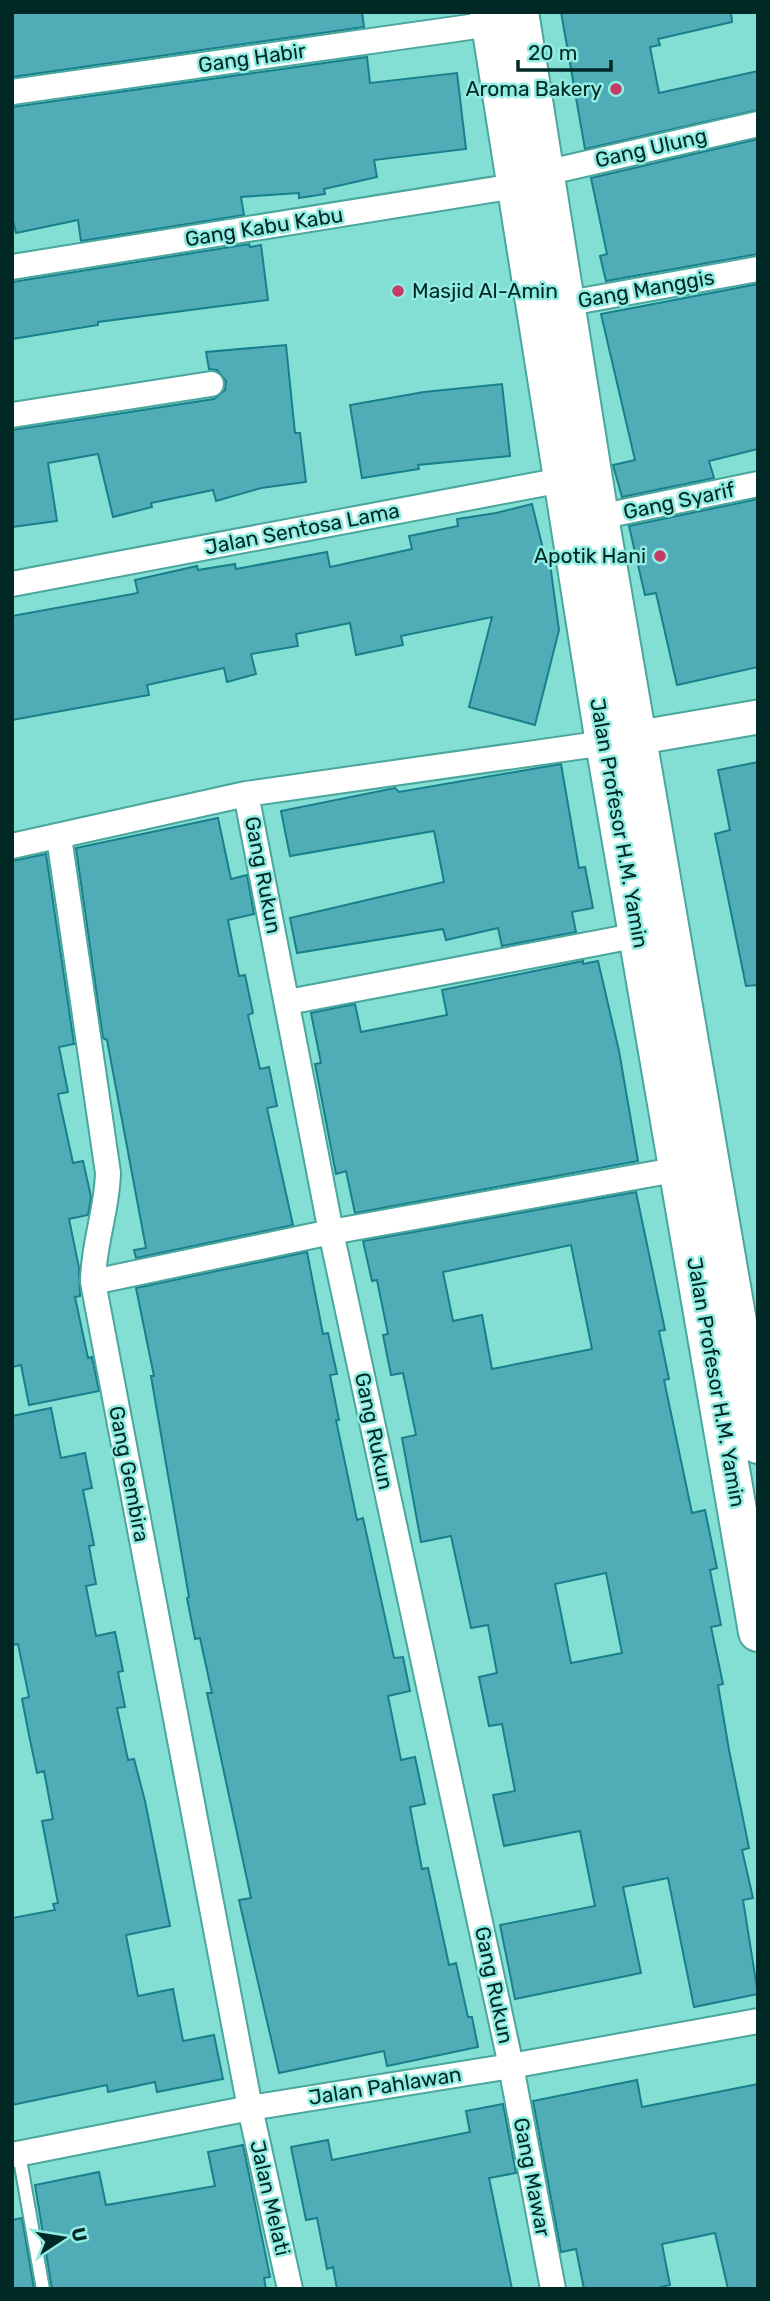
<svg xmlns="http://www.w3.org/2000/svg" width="770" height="2301" font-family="Rubik,sans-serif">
	<rect width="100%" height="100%" fill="#83ded4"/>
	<path fill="#50adb8" stroke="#17808b" stroke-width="2" fill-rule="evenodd" d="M 12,12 L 362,12 L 364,27 L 12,77 Z
		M 561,12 L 731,12 L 732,22 L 658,39 L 660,45 L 650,47 L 659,93 L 758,71 L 758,110 L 585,149 Z
		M 367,57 L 370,83 L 457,73 L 466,149 L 374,160 L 377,177 L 324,189 L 325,194 L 299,198 L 299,193 L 241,197 L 244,215 L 81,241 L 78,220 L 16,233 L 12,216 L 12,107 Z
		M 758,139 L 758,254 L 606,281 L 600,256 L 607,254 L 591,178 Z
		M 249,244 L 250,247 L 261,245 L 268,300 L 98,322 L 98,325 L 12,339 L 12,282 Z
		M 758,284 L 758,449 L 709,461 L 714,478 L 622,497 L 613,465 L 635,460 L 601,314 Z
		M 286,345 L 295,433 L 300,433 L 306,482 L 261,488 L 216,501 L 213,490 L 151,503 L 152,507 L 113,517 L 98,454 L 48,463 L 57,521 L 12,527 L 12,430 L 214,399 L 225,390 L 226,381 L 217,370 L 209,369 L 206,352 Z
		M 502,384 L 510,456 L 418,465 L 419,469 L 362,478 L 350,405 L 424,392 Z
		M 758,499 L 758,667 L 677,685 L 656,593 L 645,595 L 629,526 Z
		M 532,504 L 545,557 L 549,556 L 559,630 L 535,725 L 469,707 L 492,617 L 401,636 L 403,645 L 356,655 L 350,623 L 296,634 L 298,646 L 251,654 L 256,674 L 227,682 L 224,668 L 147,685 L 149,695 L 12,720 L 12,616 L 138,593 L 135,580 L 197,566 L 198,570 L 235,564 L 236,569 L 327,552 L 330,567 L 412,549 L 409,536 L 458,526 L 457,519 L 496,513 Z
		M 758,762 L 758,985 L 746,986 L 715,834 L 730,830 L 718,770 Z
		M 561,764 L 579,868 L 585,867 L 593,908 L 572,912 L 576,932 L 502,946 L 498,928 L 446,940 L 443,929 L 297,953 L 290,918 L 444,882 L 434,831 L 290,856 L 281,811 L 395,788 L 399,792 Z
		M 218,818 L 231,879 L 247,875 L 254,914 L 228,920 L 239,976 L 245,975 L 253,1013 L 248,1015 L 260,1069 L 269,1067 L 277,1106 L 267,1108 L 293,1225 L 136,1258 L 134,1250 L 146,1248 L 107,1040 L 103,1038 L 76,848 Z
		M 46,854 L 74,1044 L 59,1047 L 68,1092 L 58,1094 L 73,1163 L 83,1161 L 91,1197 L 88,1215 L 69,1219 L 79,1268 L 80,1296 L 75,1297 L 88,1358 L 92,1357 L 99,1391 L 29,1405 L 21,1365 L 12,1367 L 12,861 Z
		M 583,961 L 583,964 L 598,961 L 619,1051 L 638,1161 L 355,1213 L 346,1171 L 336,1174 L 315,1064 L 321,1063 L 311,1013 L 355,1004 L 361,1032 L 447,1015 L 442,990 Z
		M 636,1192 L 665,1330 L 659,1331 L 669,1379 L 664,1380 L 692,1513 L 705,1510 L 717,1568 L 710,1570 L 721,1625 L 711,1627 L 723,1684 L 718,1685 L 729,1750 L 749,1848 L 742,1850 L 753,1898 L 743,1900 L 758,1994 L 694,2007 L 668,1878 L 623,1887 L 641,1973 L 515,1999 L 500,1925 L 595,1906 L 580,1831 L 504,1846 L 493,1795 L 515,1791 L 502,1724 L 489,1726 L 479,1677 L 497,1673 L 488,1625 L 471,1628 L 451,1536 L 421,1542 L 402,1438 L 416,1435 L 403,1373 L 391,1375 L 383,1335 L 388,1334 L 377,1280 L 372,1281 L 363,1241 ZM 571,1245 L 592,1349 L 492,1369 L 482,1315 L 453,1321 L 443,1272 ZM 606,1573 L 622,1653 L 571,1663 L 555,1584 Z
		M 307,1252 L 323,1334 L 328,1333 L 337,1374 L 330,1375 L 339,1420 L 336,1420 L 357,1520 L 363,1518 L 394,1658 L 403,1657 L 410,1691 L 388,1696 L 401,1760 L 415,1757 L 425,1804 L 410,1807 L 422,1869 L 428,1868 L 449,1965 L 456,1963 L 468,2017 L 472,2017 L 478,2047 L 387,2066 L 384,2051 L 279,2073 L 239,1900 L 251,1898 L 207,1693 L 212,1693 L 200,1638 L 195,1639 L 187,1598 L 189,1597 L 158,1417 L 151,1376 L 154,1376 L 136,1288 Z
		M 51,1408 L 61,1458 L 85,1453 L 92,1488 L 83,1490 L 94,1545 L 89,1546 L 96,1584 L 86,1586 L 96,1636 L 115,1632 L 123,1671 L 118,1672 L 125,1707 L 117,1708 L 128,1760 L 134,1759 L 145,1801 L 170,1926 L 126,1935 L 138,1996 L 173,1989 L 183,2041 L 214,2035 L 223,2079 L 157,2092 L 155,2082 L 108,2092 L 107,2085 L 12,2105 L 12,1918 L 55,1910 L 53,1904 L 58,1903 L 42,1821 L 53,1819 L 44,1771 L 37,1773 L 29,1735 L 22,1699 L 29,1697 L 18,1644 L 12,1645 L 12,1416 Z
		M 637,2080 L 642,2107 L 758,2084 L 758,2289 L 728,2289 L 715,2233 L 662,2244 L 670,2285 L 653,2289 L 584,2289 L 576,2249 L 561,2252 L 533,2101 Z
		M 503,2104 L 516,2173 L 489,2178 L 512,2289 L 337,2289 L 333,2267 L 327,2269 L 317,2218 L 306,2220 L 291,2147 L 328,2140 L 332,2160 L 470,2132 L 466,2111 Z
		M 243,2145 L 270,2277 L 264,2278 L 266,2289 L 52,2289 L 35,2185 L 99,2172 L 106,2205 L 215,2186 L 208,2152 Z
		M 22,2218 L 34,2289 L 12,2289 L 12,2220 Z"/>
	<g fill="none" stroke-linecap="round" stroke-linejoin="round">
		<g stroke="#4aa79d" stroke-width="16">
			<path id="lane" d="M 19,2154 L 43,2289"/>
		</g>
		<g stroke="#4aa79d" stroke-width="28">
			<path id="street" d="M 12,92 L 491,24
				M 545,173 L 758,124
				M 12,267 L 515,186
				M 552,306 L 758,269
				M 12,415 L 211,384
				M 599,517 L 758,484
				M 12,584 L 578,477
				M 246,794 L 331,1232 L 511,2066 L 553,2289
				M 59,837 L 108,1173 C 107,1211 93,1245 93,1282 L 250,2108 L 290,2289
				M 12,846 L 246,794 L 605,743
				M 288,1002 L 639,935
				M 93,1282 L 331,1232 L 680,1169
				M 12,2155 L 250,2108 L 511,2066 L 758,2021"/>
		</g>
		<g stroke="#4aa79d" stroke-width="37">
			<path id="secondary" d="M 612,742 L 758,717"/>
		</g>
		<g stroke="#4aa79d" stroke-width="42">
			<path id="primary" d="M 489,12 L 605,743 L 758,1632
				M 519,12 L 599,517 L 758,1444"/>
		</g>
		<use href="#lane" stroke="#fff" stroke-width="12"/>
		<use href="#street" stroke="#fff" stroke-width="24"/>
		<use href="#secondary" stroke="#fff" stroke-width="33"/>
		<use href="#primary" stroke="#fff" stroke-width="38"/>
	</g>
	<g fill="#c73966" stroke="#91ece1" stroke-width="2.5">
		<circle cx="616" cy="89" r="7"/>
		<circle cx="398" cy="291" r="7"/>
		<circle cx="660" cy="556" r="7"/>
	</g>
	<g text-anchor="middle" stroke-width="5" stroke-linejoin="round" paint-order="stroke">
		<g font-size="21" fill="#002825" stroke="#91ece1">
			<text transform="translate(252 58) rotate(-8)" y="7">Gang Habir</text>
			<text transform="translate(651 148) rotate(-13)" y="7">Gang Ulung</text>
			<text transform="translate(264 227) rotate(-9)" y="7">Gang Kabu Kabu</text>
			<text transform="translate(646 289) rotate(-10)" y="7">Gang Manggis</text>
			<text transform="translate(679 501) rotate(-12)" y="7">Gang Syarif</text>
			<text transform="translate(302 529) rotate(-11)" y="7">Jalan Sentosa Lama</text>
			<text transform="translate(619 823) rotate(80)" y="7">Jalan Profesor H.M. Yamin</text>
			<text transform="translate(263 875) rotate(79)" y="7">Gang Rukun</text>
			<text transform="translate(716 1382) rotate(80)" y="7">Jalan Profesor H.M. Yamin</text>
			<text transform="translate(374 1431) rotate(78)" y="7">Gang Rukun</text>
			<text transform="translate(129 1474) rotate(79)" y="7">Gang Gembira</text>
			<text transform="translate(494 1985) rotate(78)" y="7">Gang Rukun</text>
			<text transform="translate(385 2086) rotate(-9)" y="7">Jalan Pahlawan</text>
			<text transform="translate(532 2177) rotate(79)" y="7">Gang Mawar</text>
			<text transform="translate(270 2198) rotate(77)" y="7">Jalan Melati</text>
		</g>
		<g font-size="21" fill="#002825" stroke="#91ece1" text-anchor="end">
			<text x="602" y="96">Aroma Bakery</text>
			<text x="412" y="298" text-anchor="start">Masjid Al-Amin</text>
			<text x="646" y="563">Apotik Hani</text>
		</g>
	</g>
	<rect width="770" height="2301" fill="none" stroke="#002825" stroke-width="28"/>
	<g transform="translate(63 2238) rotate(78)" stroke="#91ece1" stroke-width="5" paint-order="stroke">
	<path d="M0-5L12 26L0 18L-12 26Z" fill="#002825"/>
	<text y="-10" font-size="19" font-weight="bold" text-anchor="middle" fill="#002825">U</text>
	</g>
	<path d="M518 60v10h93v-10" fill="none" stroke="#002825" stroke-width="3.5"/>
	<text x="528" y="60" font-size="21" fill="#002825" stroke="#91ece1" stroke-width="5" paint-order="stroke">20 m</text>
</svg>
